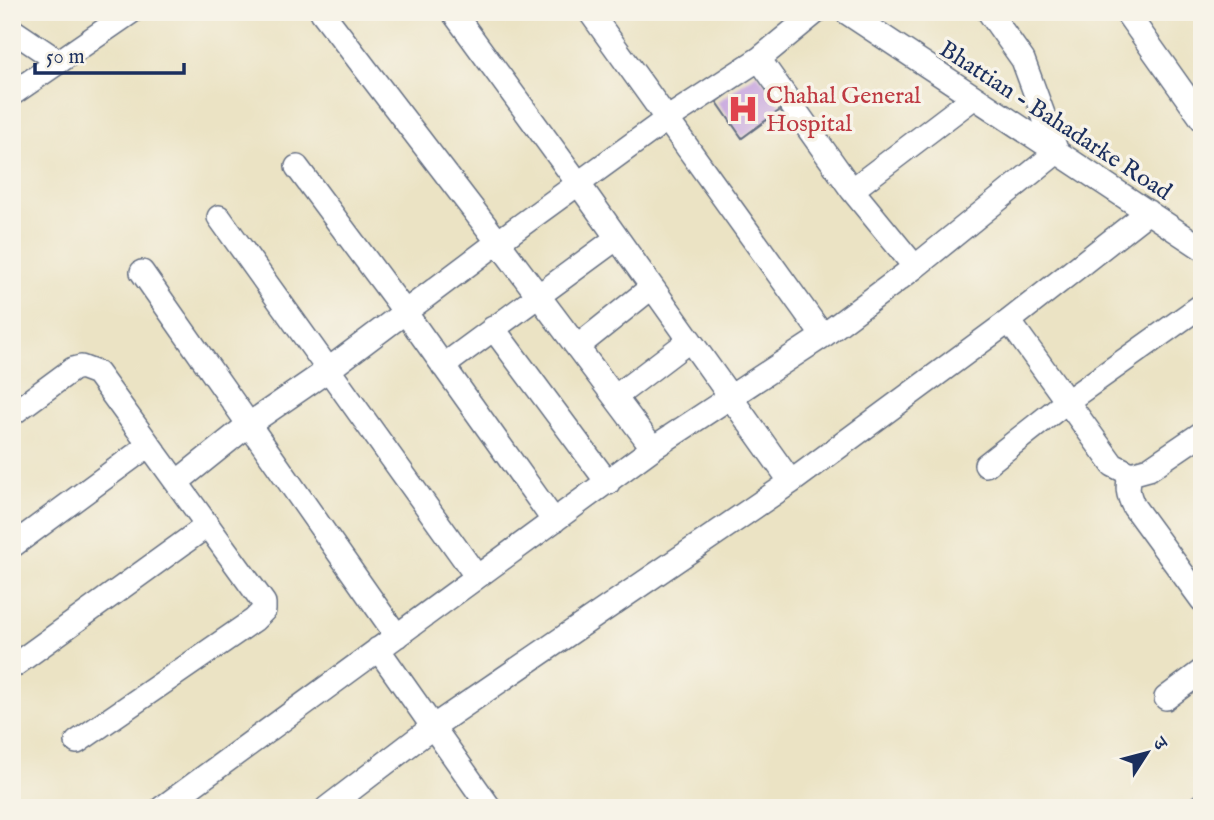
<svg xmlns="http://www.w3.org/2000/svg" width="1214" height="820" font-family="'IM FELL English','Noto Serif Devanagari',serif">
	<rect width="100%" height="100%" fill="#f7f3e8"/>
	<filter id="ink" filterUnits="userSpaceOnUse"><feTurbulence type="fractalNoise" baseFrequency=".0143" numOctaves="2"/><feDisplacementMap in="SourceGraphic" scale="14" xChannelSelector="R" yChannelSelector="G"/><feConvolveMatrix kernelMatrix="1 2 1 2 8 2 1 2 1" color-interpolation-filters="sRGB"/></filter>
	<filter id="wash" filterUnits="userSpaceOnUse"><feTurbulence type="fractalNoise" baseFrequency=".00686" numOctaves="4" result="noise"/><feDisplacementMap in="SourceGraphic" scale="28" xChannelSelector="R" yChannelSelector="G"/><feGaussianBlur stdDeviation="1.57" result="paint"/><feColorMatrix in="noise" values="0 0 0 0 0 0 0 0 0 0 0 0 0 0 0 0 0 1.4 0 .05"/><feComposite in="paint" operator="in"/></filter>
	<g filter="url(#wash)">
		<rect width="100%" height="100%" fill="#ebe3c4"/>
		<g id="blocks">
			<path fill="#c19cde" d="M 757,73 L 783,108 L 742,138 L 717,102 Z"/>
		</g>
	</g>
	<g filter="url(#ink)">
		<use href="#blocks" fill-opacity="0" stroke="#646e82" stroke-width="2"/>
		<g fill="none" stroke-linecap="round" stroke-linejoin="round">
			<g stroke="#646e82" stroke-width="26">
				<path id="minor" d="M 322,12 L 498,242 L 653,448
					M 453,12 L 578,183 L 791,482
					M 590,12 L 823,336
					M 846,12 L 1202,248
					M 1126,12 L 1202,119
					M 12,30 L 58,61
					M 759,59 L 852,190 L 915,267
					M 12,94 L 131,12
					M 297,167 L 405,312 L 554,521
					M 852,190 L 973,98
					M 219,217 L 477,577
					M 142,272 L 397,636
					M 1009,321 L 1113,465 L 1131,474 L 1149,469 L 1202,433
					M 493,328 L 608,483
					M 577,347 L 652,287
					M 443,366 L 617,238
					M 615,397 L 690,340
					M 12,414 L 73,369 L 81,367 L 97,373 L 264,603 L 264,610 L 254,620 L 77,742
					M 986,465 L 1066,402 L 1202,305
					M 1131,474 C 1126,487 1128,495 1134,507 L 1202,600
					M 177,482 L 248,425 L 328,370 L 498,242 L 667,119 L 759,59 L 816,12
					M 12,546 L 149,445
					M 378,649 L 490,808
					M 12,667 L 208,525
					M 1166,698 L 1202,671
					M 162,808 L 653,448 L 823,336 L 915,267 L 1057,152 L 1023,60 L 989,12
					M 327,808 L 434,726 L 791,482 L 1009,321 L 1148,212
					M 1198,808 L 1202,805"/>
			</g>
			<use href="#minor" stroke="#fff" stroke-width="23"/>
		</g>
	</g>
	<defs>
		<g id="hospital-bare" transform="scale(2.415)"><path d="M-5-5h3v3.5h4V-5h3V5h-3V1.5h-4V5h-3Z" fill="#e0444e" stroke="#f7f3e8" stroke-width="2.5" paint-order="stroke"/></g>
	</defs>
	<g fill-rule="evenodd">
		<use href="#hospital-bare" x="743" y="109"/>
	</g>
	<g text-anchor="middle" stroke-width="7" stroke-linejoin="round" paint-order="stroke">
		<g font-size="24" fill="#be3a42" stroke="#f7f3e8" text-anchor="start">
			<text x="766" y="103">Chahal General<tspan x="766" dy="28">Hospital</tspan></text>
		</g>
		<g font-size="24" fill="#1b2f5e" stroke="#f7f3e8">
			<text transform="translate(1056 120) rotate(33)" y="8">Bhattian - Bahadarke Road</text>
		</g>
	</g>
	<rect width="1214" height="820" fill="none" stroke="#f7f3e8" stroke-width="42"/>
	<g transform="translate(1147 753) rotate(54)" stroke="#f7f3e8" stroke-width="5" paint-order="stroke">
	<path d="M0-5L12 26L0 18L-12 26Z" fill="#1b2f5e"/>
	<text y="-10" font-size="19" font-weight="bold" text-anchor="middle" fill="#1b2f5e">उ</text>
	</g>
	<path d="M35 63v10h149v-10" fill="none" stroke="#1b2f5e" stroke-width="3.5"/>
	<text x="46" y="63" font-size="21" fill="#1b2f5e" stroke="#f7f3e8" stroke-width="5" paint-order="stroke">50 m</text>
</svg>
